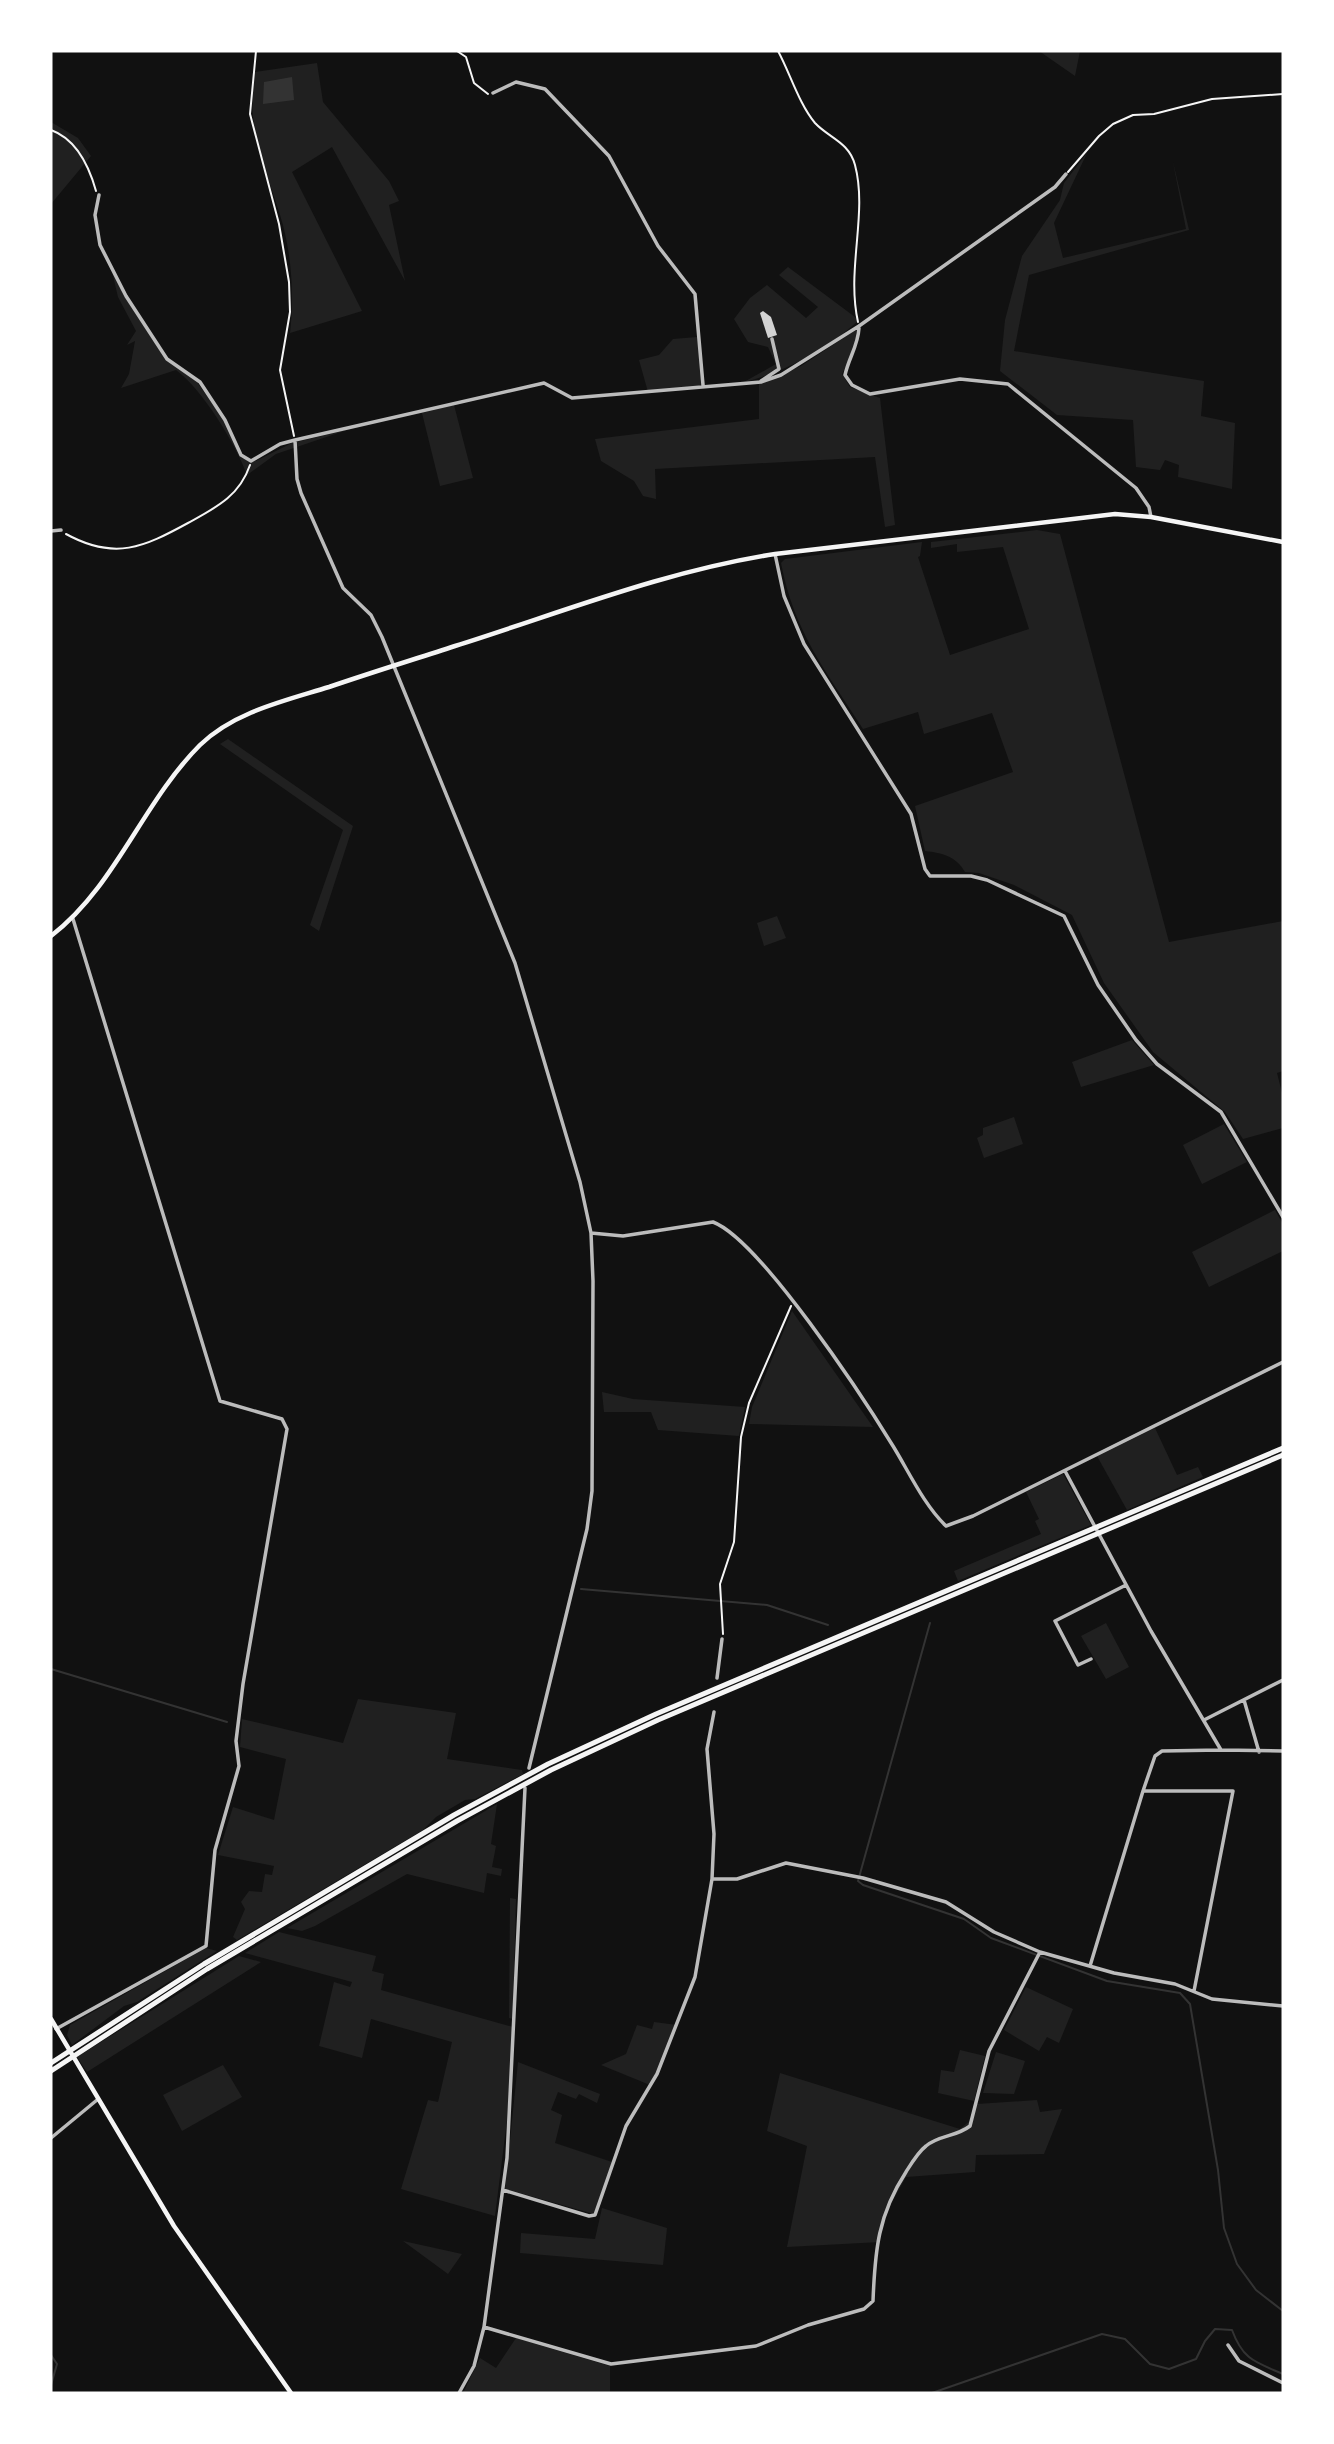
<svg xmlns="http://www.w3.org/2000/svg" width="1334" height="2444" font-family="'DM Sans',sans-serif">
	<rect width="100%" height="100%" fill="#111"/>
	<path fill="#202020" d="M 1039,51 L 1080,51 L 1075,76 Z
		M 317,63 L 323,102 L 389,181 L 399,201 L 389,205 L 405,281 L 332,147 L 292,172 L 362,311 L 290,333 C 294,296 292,261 283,225 C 273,189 256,153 253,116 C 251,102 254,86 255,72 Z
		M 51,122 L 78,138 L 91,156 L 51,204 Z
		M 1087,153 L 1054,223 L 1063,258 L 1186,229 L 1173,162 L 1189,230 L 1029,275 L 1014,351 L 1204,381 L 1201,416 L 1235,423 L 1232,489 L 1178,477 L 1179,465 L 1165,460 L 1160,470 L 1136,467 L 1133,420 L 1057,415 L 1000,371 L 1005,320 L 1022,256 L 1060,200 L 1064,183 Z
		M 111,267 L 125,297 L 165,359 L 197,382 L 224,420 L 241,458 L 256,461 L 292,443 L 347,430 L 276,454 L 247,475 C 236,444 202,389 176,370 L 121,388 L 129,374 L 135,341 L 127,345 L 136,331 L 118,297 Z
		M 788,267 L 859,320 C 828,349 785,372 744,382 L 776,364 L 768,347 L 748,342 L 734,319 L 750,298 L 767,285 L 806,318 L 818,307 L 779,275 Z
		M 857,329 L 855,347 L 842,374 L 850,387 L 880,398 L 895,525 L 885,527 L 875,457 L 655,469 L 656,499 L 643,496 L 634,481 L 601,461 L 595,439 L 759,419 L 759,384 L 801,366 Z
		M 697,337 L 705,385 L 648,392 L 639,360 L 659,355 L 673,339 Z
		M 454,405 L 473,478 L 440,486 L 422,413 Z
		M 1037,530 L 1060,534 L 1169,942 L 1283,921 L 1283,1071 L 1277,1073 L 1283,1097 L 1283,1128 L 1243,1139 L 1225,1112 L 1153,1052 L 1104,983 L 1072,915 L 1014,885 L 979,873 L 965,872 C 956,856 942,853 925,851 L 915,806 L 1013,772 L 992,713 L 924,734 L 918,712 L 863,729 C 826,671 794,632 781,563 L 785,559 L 922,542 L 920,556 L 918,557 L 950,655 L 1029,629 L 1003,547 L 957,552 L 957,544 L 931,548 L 931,542 Z
		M 228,739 L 353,826 L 319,931 L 310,925 L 343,830 L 220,744 Z
		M 777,916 L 786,938 L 764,946 L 757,923 Z
		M 1132,1040 L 1154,1065 L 1081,1087 L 1072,1062 Z
		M 1014,1117 L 1023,1144 L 984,1158 L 977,1138 L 983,1135 L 983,1128 Z
		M 1224,1124 L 1247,1162 L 1202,1184 L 1183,1145 Z
		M 1275,1210 L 1283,1224 L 1283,1251 L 1209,1287 L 1192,1252 Z
		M 792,1311 L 873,1427 L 749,1424 L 752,1407 Z
		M 602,1392 L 633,1399 L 745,1407 L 739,1436 L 658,1430 L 651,1412 L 604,1412 Z
		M 1155,1428 L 1177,1475 L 1198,1467 L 1203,1477 L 1127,1510 L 1097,1456 Z
		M 1063,1474 L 1091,1525 L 958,1581 L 954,1571 L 1041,1534 L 1035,1521 L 1039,1519 L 1026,1492 Z
		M 1106,1623 L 1129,1667 L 1106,1679 L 1081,1636 Z
		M 358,1699 L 456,1713 L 447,1759 L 522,1770 L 523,1774 L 475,1799 L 465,1800 L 436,1817 L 423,1830 L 237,1940 L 233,1937 L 245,1909 L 241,1902 L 249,1891 L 262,1892 L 265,1874 L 272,1875 L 274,1866 L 218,1855 L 233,1807 L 274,1820 L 286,1759 L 240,1747 L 242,1719 L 343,1743 Z
		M 497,1804 L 491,1844 L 496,1846 L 492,1867 L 502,1869 L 501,1876 L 487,1873 L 484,1893 L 407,1874 L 315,1926 L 302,1931 L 287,1928 Z
		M 510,1898 L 516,1899 L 513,2019 L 509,2018 Z
		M 279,1932 L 376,1956 L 372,1971 L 384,1974 L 381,1990 L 513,2027 L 507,2120 L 495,2216 L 401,2189 L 428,2100 L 438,2102 L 452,2042 L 371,2019 L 362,2058 L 319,2046 L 334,1982 L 350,1987 L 352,1982 L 245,1953 Z
		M 206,1948 L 217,1951 L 137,2002 L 124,2006 L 72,2045 L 67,2035 L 70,2025 Z
		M 239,1956 L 261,1962 L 87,2072 L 77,2057 Z
		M 1026,1987 L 1073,2009 L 1059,2043 L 1047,2037 L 1039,2051 L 1004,2030 Z
		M 654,2022 L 677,2025 L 650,2085 L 601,2065 L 626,2054 L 637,2025 L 652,2029 Z
		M 960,2050 L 985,2056 L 974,2101 L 938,2093 L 941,2070 L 954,2072 Z
		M 996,2052 L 1025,2061 L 1014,2094 L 983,2093 Z
		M 518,2062 L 600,2094 L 597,2103 L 579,2094 L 576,2099 L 558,2092 L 551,2110 L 562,2115 L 555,2143 L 612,2162 L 594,2214 L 505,2189 Z
		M 223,2065 L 242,2097 L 182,2131 L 163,2095 Z
		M 780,2073 L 960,2129 L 972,2119 L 977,2104 L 1037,2100 L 1040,2112 L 1062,2109 L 1044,2154 L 976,2155 L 975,2172 L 906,2177 L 885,2214 L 880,2242 L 787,2247 L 807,2146 L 767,2131 Z
		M 602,2208 L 667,2228 L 663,2265 L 520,2253 L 521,2233 L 595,2239 Z
		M 403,2241 L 462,2254 L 448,2274 Z
		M 516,2338 L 610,2366 L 610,2393 L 463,2393 L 480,2358 L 496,2368 Z"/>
	<path fill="#333" d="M 292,77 L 294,100 L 263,104 L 264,82 Z"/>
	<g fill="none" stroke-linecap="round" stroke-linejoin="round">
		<path stroke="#333" stroke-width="2" d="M 581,1589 L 767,1605 L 828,1625
			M 930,1623 L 858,1881 L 863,1885 L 964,1919 L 991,1938 L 1107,1981 L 1180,1993 L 1190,2004 L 1218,2170 L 1224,2228 L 1237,2264 L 1256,2290 L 1283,2311
			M 51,1669 L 227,1722
			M 51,2355 L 57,2364 L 51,2385
			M 932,2393 L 1102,2334 L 1125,2339 L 1150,2364 L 1169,2369 L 1196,2359 L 1205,2341 L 1215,2329 L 1232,2330 C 1243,2360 1255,2362 1283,2374"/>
	</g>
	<path fill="#d3d3d3" d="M 763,311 L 771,317 L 777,335 L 768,338 L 760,313 Z"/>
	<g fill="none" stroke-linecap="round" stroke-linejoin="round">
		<path stroke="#f5f5f5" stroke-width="2" d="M 256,51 L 250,114 L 279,224 L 289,282 L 290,312 L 280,370 L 294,436
			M 457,51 L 466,57 L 474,83 L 488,94
			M 778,51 C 790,73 799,104 815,123 C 829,138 849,142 855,165 C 868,214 846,269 858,322
			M 51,130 C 76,139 89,166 96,191
			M 1068,172 L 1099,136 L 1113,124 L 1133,115 L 1154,114 L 1212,99 L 1283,94
			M 66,534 C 115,561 144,547 188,523 C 215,508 239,497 250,465
			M 723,1634 L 720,1584 L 734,1542 L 741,1437 L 749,1403 L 791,1306"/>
		<path stroke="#bcbcbc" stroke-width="3.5" d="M 493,93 L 516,82 L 545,89 L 609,156 L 658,246 L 695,294 L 703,385
			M 99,195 L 95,215 L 100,245 L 126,296 L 167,359 L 200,382 L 225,420 L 241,455 L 251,461 L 280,444 L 295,440 L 544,383 L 572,398 L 761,382 L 781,375 L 859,326 L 1055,187 L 1066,174
			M 859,328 C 858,346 849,357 845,375 L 852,385 L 870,394 L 960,379 L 1008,384 L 1136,488 L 1149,507 L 1151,517
			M 761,381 L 779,369 L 772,339
			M 295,440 L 297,479 L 301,493 L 343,588 L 371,615 L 382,637 L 515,963 L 580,1182 L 591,1233 L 593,1281 L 592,1491 L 587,1529 L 529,1768
			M 51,531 L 61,530
			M 775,554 L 784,596 L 804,644 L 911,814 L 925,869 L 930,876 L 971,876 L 987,880 L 1064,916 L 1098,985 L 1136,1040 L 1157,1064 L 1221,1112 L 1283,1217
			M 591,1233 L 623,1236 L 713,1222 C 760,1240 863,1397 893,1446 C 909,1472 924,1505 946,1526 L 973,1516 L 1283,1362
			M 1065,1471 L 1151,1631 L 1221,1750 L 1283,1751
			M 1091,1659 L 1078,1665 L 1055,1621 L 1126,1585
			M 717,1678 L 722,1639
			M 1244,1700 L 1259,1752
			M 1204,1720 L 1283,1680
			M 1143,1791 L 1155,1756 L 1162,1751 L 1221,1750
			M 712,1879 L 737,1879 L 786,1863 L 863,1878 L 946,1902 L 994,1932 L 1040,1952 L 1114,1973 L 1175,1984 L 1212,1999 L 1283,2006
			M 1090,1966 L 1143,1791 L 1233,1791 L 1194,1991
			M 56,2029 L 206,1946 L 215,1850 L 239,1766 L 236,1741 L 243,1684 L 287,1429 L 282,1419 L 220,1401 L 73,919
			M 51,2138 L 97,2100
			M 503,2190 L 589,2216 L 595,2215 L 626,2126 L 657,2074 L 695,1977 L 712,1879 L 714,1834 L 707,1749 L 714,1712
			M 484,2327 L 611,2364 L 756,2346 L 808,2325 L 864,2309 L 873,2301 C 875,2250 878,2215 906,2172 C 911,2164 918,2152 926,2146 C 939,2135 956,2137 970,2126 L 989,2051 L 1040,1952
			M 1228,2345 L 1239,2361 L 1283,2383
			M 459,2393 L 474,2366 L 484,2327 L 507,2158 L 525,1788"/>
		<path stroke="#f5f5f5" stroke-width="4.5" d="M 51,936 C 116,886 142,803 200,745 C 234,712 284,701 329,687 C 370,673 412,660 455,646 C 560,613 665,571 775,554 L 1115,514 L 1151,517 L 1283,542
			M 51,2019 L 174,2226 L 291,2393"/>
		<path stroke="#f5f5f5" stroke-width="5" d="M 51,2063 L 204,1964 L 454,1815 L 548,1764 L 656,1714 L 1283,1448
			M 51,2071 L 207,1969 L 457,1821 L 551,1770 L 658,1720 L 1283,1455"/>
	</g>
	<rect width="1334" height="2444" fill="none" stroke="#ffffff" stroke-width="105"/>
</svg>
